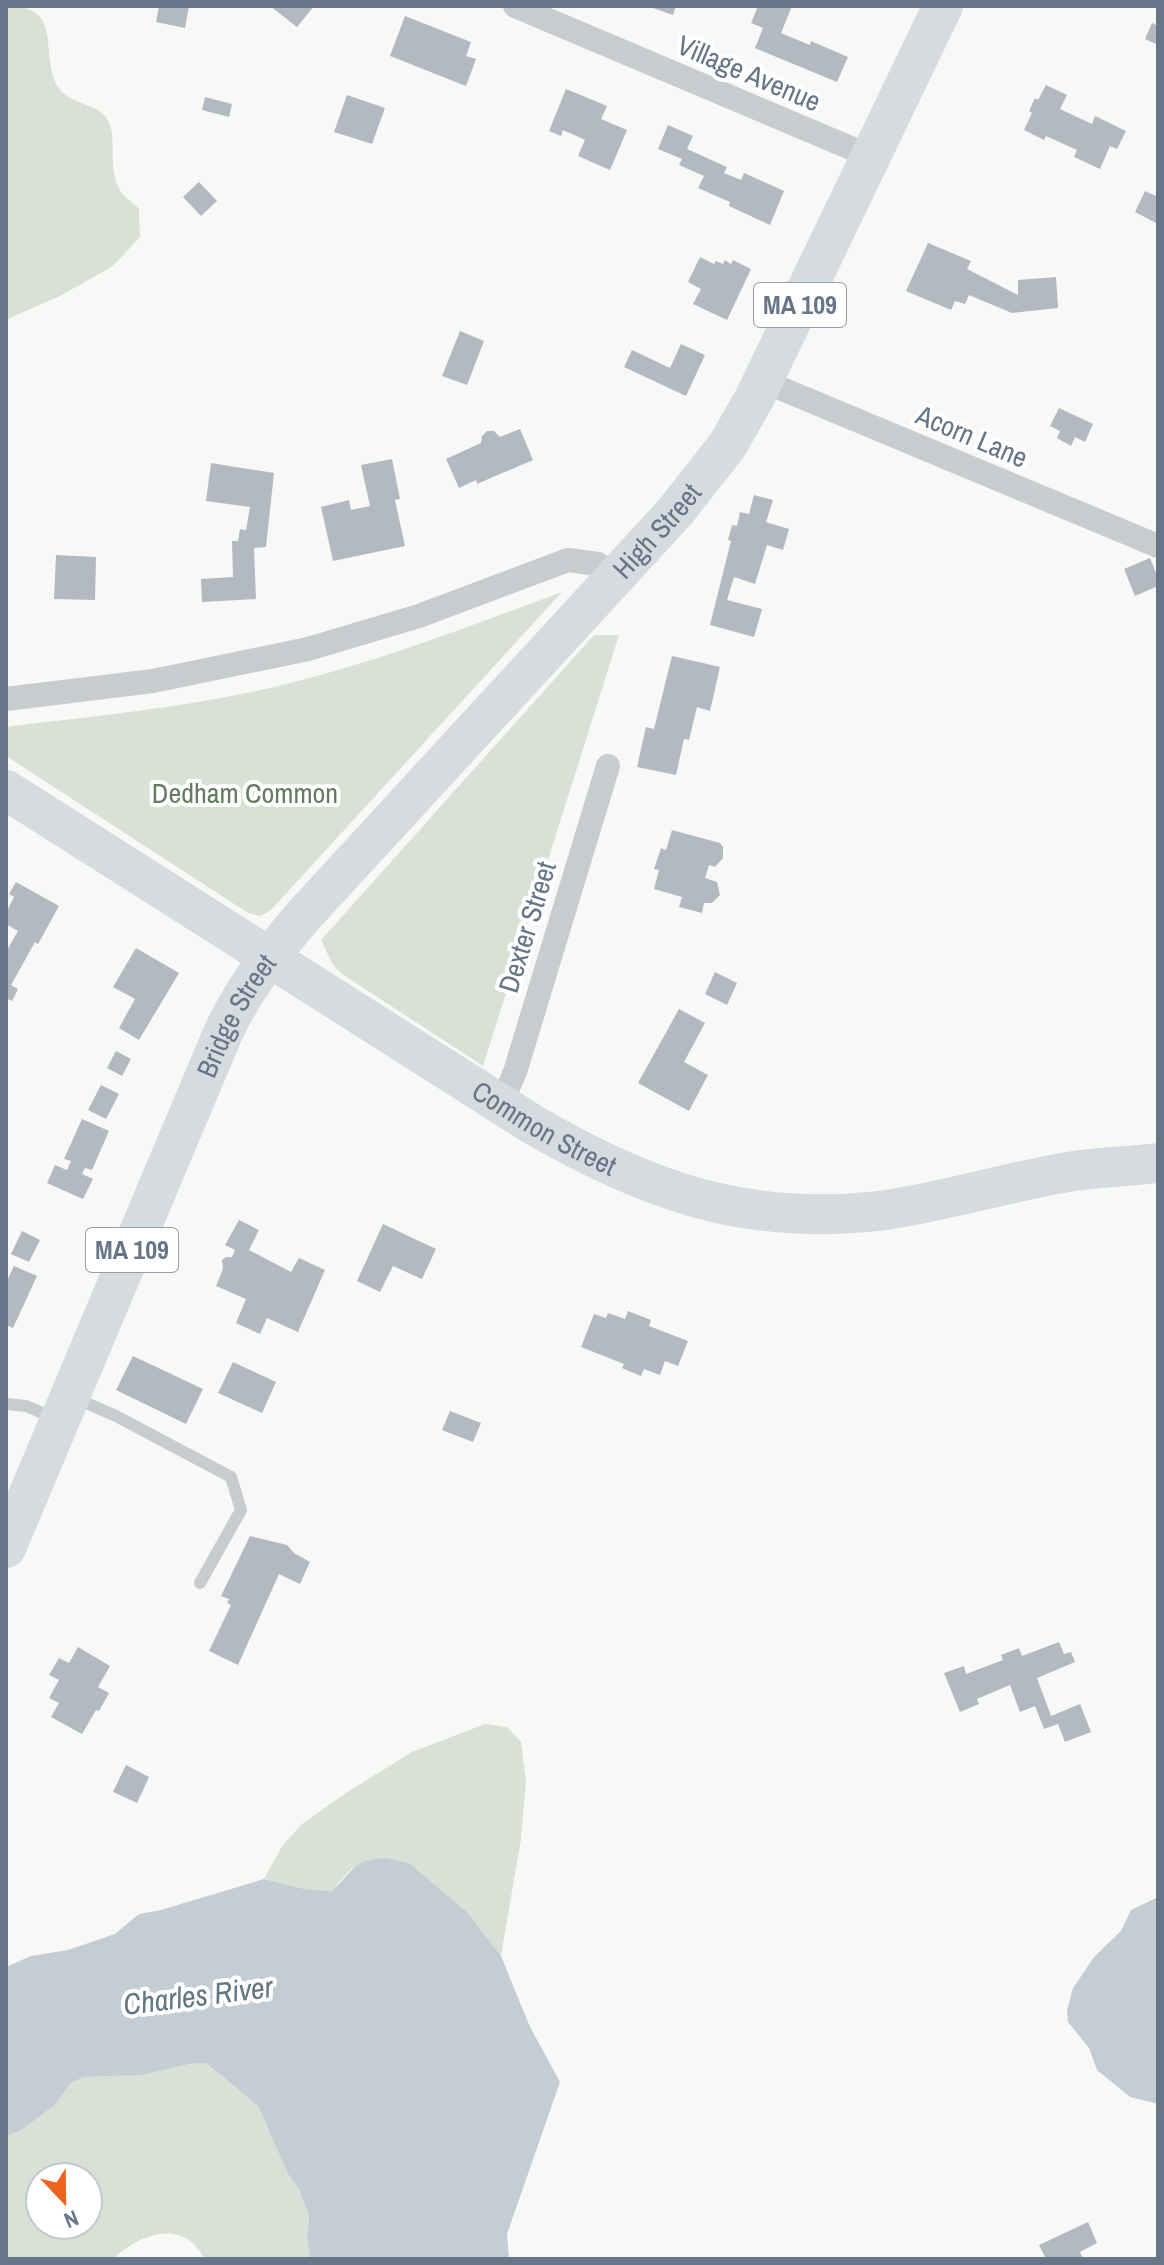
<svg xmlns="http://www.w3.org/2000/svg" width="1164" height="2265" font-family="'Archivo Narrow',sans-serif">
	<rect width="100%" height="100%" fill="#f8f9f6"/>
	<path fill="#d9e1d6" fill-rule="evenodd" d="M 6,6 C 66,6 38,52 58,87 C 70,107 104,102 110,125 C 116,144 109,168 118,186 C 121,195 132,202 139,209 L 140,237 L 113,266 L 60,296 L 10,318 L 6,322 Z
		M 562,592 L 271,910 L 260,916 L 248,913 L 6,756 L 6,727 C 100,715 197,707 290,683 C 383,660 472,625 562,592 Z
		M 594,635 L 619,635 L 483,1066 L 342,974 L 333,965 L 321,940 Z
		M 485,1724 L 507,1727 L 521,1742 L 526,1782 L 521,1839 L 501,1956 L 467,1912 L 408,1863 L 353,1867 L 331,1891 L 305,1889 L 264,1879 L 282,1846 L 302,1824 L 346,1793 L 412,1752 Z
		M 206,2063 L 258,2106 L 288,2174 L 299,2189 L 309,2216 L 307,2238 L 310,2259 L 204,2259 C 185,2217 139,2234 113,2259 L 6,2259 L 6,2137 L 23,2129 L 55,2105 L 71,2083 L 84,2077 L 142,2075 L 190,2064 ZM 40,2177 L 88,2177 L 88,2225 L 40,2225 Z"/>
	<path fill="#c4cdd3" d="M 385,1858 L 409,1863 L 467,1912 L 501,1956 L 530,2027 L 560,2082 L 507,2234 L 509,2259 L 310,2259 L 307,2238 L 309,2216 L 299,2189 L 288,2174 L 258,2106 L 206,2063 L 190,2064 L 142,2075 L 84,2077 L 71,2083 L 55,2105 L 23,2129 L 6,2137 L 6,1967 L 31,1956 L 68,1950 L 115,1934 L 139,1914 L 161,1910 L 264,1879 L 305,1889 L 331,1891 C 355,1872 348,1861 385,1858 Z
		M 1158,1897 L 1158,2104 L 1130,2097 L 1097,2070 L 1089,2048 L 1068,2022 L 1067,2010 L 1073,1988 L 1094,1957 L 1121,1931 L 1131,1910 Z"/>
	<path fill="#b3b9c0" d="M 159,6 L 189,6 L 185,28 L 156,22 Z
		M 270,6 L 314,6 L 297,27 Z
		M 647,6 L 676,6 L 673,15 Z
		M 758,6 L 792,6 L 781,33 L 810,45 L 811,41 L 848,57 L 837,82 L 755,48 L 763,28 L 751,23 Z
		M 405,16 L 471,42 L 466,56 L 476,59 L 466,86 L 390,56 Z
		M 1152,23 L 1158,26 L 1158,45 L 1145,39 Z
		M 1046,85 L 1067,95 L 1060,109 L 1092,124 L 1095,116 L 1126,131 L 1117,149 L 1110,146 L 1100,169 L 1074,157 L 1077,150 L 1046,136 L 1044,140 L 1024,130 L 1032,113 L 1029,111 L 1035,98 L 1038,100 Z
		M 566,89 L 607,106 L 601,119 L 627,130 L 610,170 L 578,156 L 585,140 L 563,130 L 561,136 L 549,131 Z
		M 347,95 L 385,108 L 372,144 L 334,132 Z
		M 205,97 L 232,104 L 229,117 L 202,110 Z
		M 668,125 L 693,136 L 687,149 L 727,167 L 724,173 L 741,180 L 744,173 L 784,191 L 770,225 L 729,206 L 730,202 L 698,188 L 704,176 L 679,165 L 682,159 L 658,149 Z
		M 199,182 L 217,201 L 201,216 L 183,197 Z
		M 1145,191 L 1158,197 L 1158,224 L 1135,212 Z
		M 928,243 L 971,261 L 967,269 L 1018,295 L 1018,280 L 1056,277 L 1058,308 L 1012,313 L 969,295 L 965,304 L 955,301 L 951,310 L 906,291 Z
		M 700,257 L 714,264 L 716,261 L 723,264 L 725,260 L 731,264 L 733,260 L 751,269 L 727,320 L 693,304 L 701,289 L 688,282 Z
		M 460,331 L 484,341 L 467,385 L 442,376 Z
		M 681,344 L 705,355 L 686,396 L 624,367 L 632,350 L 670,368 Z
		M 1059,408 L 1093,424 L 1085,442 L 1075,437 L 1071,446 L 1057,438 L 1060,431 L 1050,426 Z
		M 520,429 L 533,460 L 477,484 L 476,480 L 459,488 L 446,459 L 481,443 L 482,436 L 487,431 L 494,431 L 500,437 Z
		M 392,459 L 400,499 L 395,500 L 405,546 L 333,561 L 321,507 L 349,500 L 351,510 L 370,506 L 361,465 Z
		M 211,463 L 274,473 L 266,547 L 254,548 L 256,599 L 202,602 L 201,579 L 233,577 L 232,541 L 238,541 L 240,529 L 246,530 L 250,507 L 206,501 Z
		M 754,495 L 773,500 L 766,522 L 789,529 L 783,550 L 767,545 L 755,584 L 734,577 L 727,600 L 762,609 L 754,637 L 710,625 L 731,541 L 728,540 L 732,525 L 737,526 L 740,512 L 749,514 Z
		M 56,555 L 96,557 L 95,600 L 54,599 Z
		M 1150,558 L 1158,578 L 1158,586 L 1135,596 L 1124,569 Z
		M 672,656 L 720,667 L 710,711 L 697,707 L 689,740 L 684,739 L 676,775 L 637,767 L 646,727 L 654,729 Z
		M 672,830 L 720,843 L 723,847 L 723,858 L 715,867 L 709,865 L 705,878 L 717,882 L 720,895 L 712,903 L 704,903 L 702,913 L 679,907 L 682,897 L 654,889 L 659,870 L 654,869 L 661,848 L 666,850 Z
		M 16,882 L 59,906 L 38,944 L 35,942 L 11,985 L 18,989 L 12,1001 L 6,998 L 6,952 L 18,931 L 6,924 L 6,913 L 14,897 L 9,894 Z
		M 136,948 L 179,973 L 139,1040 L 119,1028 L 135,999 L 113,987 Z
		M 715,972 L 737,983 L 727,1005 L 705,994 Z
		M 679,1009 L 705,1023 L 684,1062 L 708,1075 L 689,1111 L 638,1083 Z
		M 116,1051 L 131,1059 L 122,1076 L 107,1068 Z
		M 101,1085 L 119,1094 L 106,1119 L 88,1110 Z
		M 82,1119 L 109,1131 L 92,1170 L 85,1168 L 82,1174 L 93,1179 L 83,1199 L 47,1183 L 55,1165 L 67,1170 L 71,1161 L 64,1159 Z
		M 239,1220 L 259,1230 L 249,1250 L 291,1272 L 299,1258 L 325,1270 L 298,1332 L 267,1318 L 260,1334 L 236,1323 L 246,1299 L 216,1286 L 223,1269 L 222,1260 L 226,1257 L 232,1257 L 235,1250 L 225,1245 Z
		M 383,1224 L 436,1249 L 422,1279 L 393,1266 L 380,1292 L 357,1281 Z
		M 22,1231 L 40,1240 L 29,1262 L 11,1254 Z
		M 14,1266 L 37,1276 L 13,1328 L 6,1325 L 6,1283 Z
		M 628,1311 L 651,1320 L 649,1326 L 688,1341 L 678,1366 L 665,1361 L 660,1375 L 644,1369 L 641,1376 L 622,1368 L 624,1364 L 581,1347 L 594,1314 L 606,1318 L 608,1313 L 625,1319 Z
		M 133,1356 L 203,1389 L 186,1424 L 116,1390 Z
		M 233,1362 L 276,1382 L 262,1413 L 218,1393 Z
		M 450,1411 L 481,1423 L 473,1442 L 442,1430 Z
		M 250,1536 L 287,1545 L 294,1553 L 310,1562 L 300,1584 L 279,1574 L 238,1665 L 209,1651 L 231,1605 L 227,1603 L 229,1599 L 221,1596 Z
		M 1059,1642 L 1064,1654 L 1071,1652 L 1075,1662 L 1037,1678 L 1051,1716 L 1080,1704 L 1091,1732 L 1065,1742 L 1058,1724 L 1044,1729 L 1035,1706 L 1020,1712 L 1010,1685 L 977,1699 L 979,1704 L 960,1712 L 944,1673 L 964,1666 L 966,1674 L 1003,1660 L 1001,1655 L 1019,1648 L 1022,1656 Z
		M 78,1647 L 110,1666 L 98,1687 L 109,1693 L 99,1711 L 96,1710 L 82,1734 L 51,1717 L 59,1703 L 49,1698 L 59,1680 L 49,1675 L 59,1658 L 69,1663 Z
		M 126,1765 L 149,1777 L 137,1803 L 113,1792 Z
		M 1088,2222 L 1097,2243 L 1080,2252 L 1083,2259 L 1046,2259 L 1039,2245 Z"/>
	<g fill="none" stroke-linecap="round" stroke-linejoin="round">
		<path stroke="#c8cccf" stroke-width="12" d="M 75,1398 L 116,1416 L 231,1477 L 241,1510 L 200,1583
			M 6,1404 L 26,1406 L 57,1419"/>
		<path stroke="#c8cccf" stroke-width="24" d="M 515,6 L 872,157
			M 763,381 L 1158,546
			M 6,699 L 153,681 L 308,649 L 419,616 L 568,560 L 598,564 L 614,577
			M 501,1104 L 515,1072 L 608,766"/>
		<g stroke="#d6dbe0" stroke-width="40">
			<path id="s1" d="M 6,790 L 532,1124 C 645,1190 745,1226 878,1211 C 940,1203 1000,1184 1062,1173 C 1093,1167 1126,1167 1158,1163"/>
			<path id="s2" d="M 6,1548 L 223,1033 C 244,988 272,952 305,914 L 675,512 L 727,446 L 754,399 L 943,6"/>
		</g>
	</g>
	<g text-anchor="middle" stroke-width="8" stroke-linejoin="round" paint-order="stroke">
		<g fill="#fff" stroke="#949fac" stroke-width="2">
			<rect x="754" y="283" width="92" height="44" rx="6"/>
			<rect x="86" y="1228" width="92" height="44" rx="6"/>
		</g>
		<g font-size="26" font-weight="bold" fill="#667688">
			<text x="800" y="314">MA 109</text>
			<text x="132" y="1259">MA 109</text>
		</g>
		<g font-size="28" fill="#667688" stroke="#fff">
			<text transform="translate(749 73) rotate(23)" y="10">Village Avenue</text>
			<text transform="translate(972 436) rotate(23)" y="10">Acorn Lane</text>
			<text dy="10" stroke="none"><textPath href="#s2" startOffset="1224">High Street</textPath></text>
			<text transform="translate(527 927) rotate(-73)" y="10">Dexter Street</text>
			<text dy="10" stroke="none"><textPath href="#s2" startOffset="580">Bridge Street</textPath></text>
			<text dy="10" stroke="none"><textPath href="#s1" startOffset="636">Common Street</textPath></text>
		</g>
		<g font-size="28" fill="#647a61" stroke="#fff">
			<text x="245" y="803">Dedham Common</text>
		</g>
		<g font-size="30" font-style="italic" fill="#627783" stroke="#fff">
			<text transform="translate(198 1996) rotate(-7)" y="10">Charles River</text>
		</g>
	</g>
	<rect width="1164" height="2265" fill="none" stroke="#667688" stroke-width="16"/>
	<g transform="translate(64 2201) rotate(158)"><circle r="38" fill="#ffffff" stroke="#c2c8cf" stroke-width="2"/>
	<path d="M0-6L14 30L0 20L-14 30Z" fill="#ed6421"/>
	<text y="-12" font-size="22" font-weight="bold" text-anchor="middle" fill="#667688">N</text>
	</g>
</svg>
